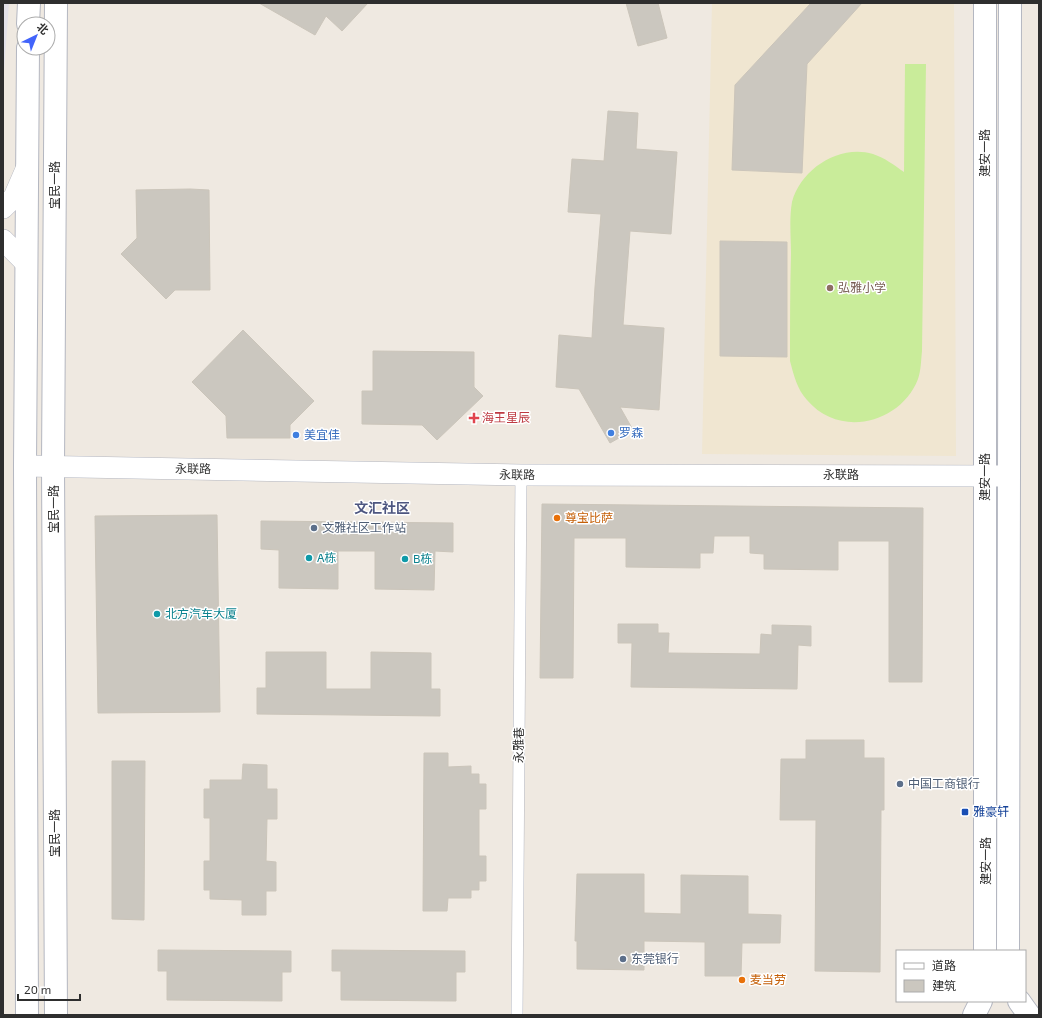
<svg xmlns="http://www.w3.org/2000/svg" width="1042" height="1018" font-family="'Exo 2','Noto Sans SC',sans-serif">
	<rect width="100%" height="100%" fill="#efe9e1"/>
	<path fill="#e3e1e8" d="M 3,3 L 9,3 L 3,85 Z"/>
	<path fill="#f0e6d1" d="M 712,3 L 954,3 L 956,456 L 702,454 Z"/>
	<path fill="#c9ec9a" d="M 905,64 L 926,64 L 922,351 C 921,360 921,371 918,379 C 901,423 840,439 807,400 C 797,389 794,376 790,361 C 790,326 790,290 791,254 C 791,238 789,219 792,202 C 801,169 839,144 873,154 C 885,158 894,165 904,172 Z"/>
	<path fill="#cbc7bf" stroke="#cbc5ba" d="M 259,3 L 368,3 L 342,31 L 326,16 L 315,35 Z
		M 626,3 L 658,3 L 667,38 L 638,46 Z
		M 811,3 L 862,3 L 807,64 L 802,173 L 732,170 L 735,85 Z
		M 608,111 L 638,113 L 636,149 L 677,152 L 671,234 L 630,231 L 623,325 L 664,328 L 659,410 L 620,407 L 633,430 L 610,443 L 579,389 L 556,387 L 559,335 L 592,338 L 595,287 L 601,214 L 568,212 L 572,159 L 604,161 Z
		M 190,189 L 209,190 L 210,290 L 175,290 L 166,299 L 121,254 L 137,238 L 136,190 Z
		M 720,241 L 787,242 L 787,357 L 720,356 Z
		M 243,330 L 314,401 L 290,425 L 290,438 L 227,438 L 226,416 L 192,382 Z
		M 373,351 L 474,352 L 474,387 L 483,396 L 437,440 L 422,425 L 362,424 L 362,391 L 373,391 Z
		M 542,504 L 923,508 L 922,682 L 889,682 L 889,541 L 838,541 L 838,570 L 764,569 L 764,554 L 750,553 L 750,536 L 714,536 L 713,553 L 700,553 L 700,568 L 626,567 L 626,538 L 574,538 L 573,678 L 540,678 Z
		M 217,515 L 220,712 L 98,713 L 95,516 Z
		M 261,521 L 453,523 L 453,552 L 435,551 L 434,590 L 375,589 L 375,551 L 338,551 L 338,589 L 279,588 L 279,550 L 261,549 Z
		M 618,624 L 658,624 L 658,633 L 669,633 L 668,653 L 760,654 L 761,634 L 772,635 L 772,625 L 811,626 L 811,646 L 798,645 L 797,689 L 631,687 L 632,643 L 618,643 Z
		M 266,652 L 326,652 L 326,689 L 371,689 L 371,652 L 431,653 L 431,689 L 440,689 L 440,716 L 257,714 L 257,688 L 266,688 Z
		M 806,740 L 864,740 L 864,758 L 884,758 L 884,810 L 881,810 L 880,972 L 815,971 L 816,820 L 780,820 L 781,759 L 806,759 Z
		M 424,753 L 448,753 L 448,767 L 471,766 L 471,774 L 479,774 L 479,784 L 486,784 L 486,809 L 479,809 L 479,856 L 486,856 L 486,881 L 479,881 L 479,890 L 471,890 L 471,898 L 448,898 L 447,911 L 423,911 Z
		M 112,761 L 145,761 L 144,920 L 112,919 Z
		M 243,764 L 267,765 L 267,789 L 277,789 L 277,819 L 267,819 L 266,861 L 276,862 L 276,891 L 266,891 L 266,915 L 242,915 L 242,900 L 210,899 L 210,890 L 204,890 L 204,861 L 210,861 L 210,818 L 204,818 L 204,789 L 210,789 L 210,780 L 242,780 Z
		M 577,874 L 644,874 L 644,913 L 681,914 L 681,875 L 748,876 L 748,914 L 781,915 L 780,943 L 742,943 L 741,976 L 705,976 L 705,942 L 644,941 L 644,970 L 577,969 L 577,941 L 575,941 Z
		M 158,950 L 291,951 L 291,972 L 282,972 L 282,1001 L 167,1000 L 167,971 L 158,971 Z
		M 332,950 L 465,951 L 465,972 L 456,972 L 456,1001 L 341,1000 L 341,971 L 332,971 Z"/>
	<g fill="none" stroke-linecap="round" stroke-linejoin="round">
		<g stroke="#b4b7c1" stroke-width="12">
			<path id="service" d="M 517,1015 L 521,475"/>
		</g>
		<g stroke="#b4b7c1" stroke-width="22">
			<path id="minor" d="M 3,208 L 14,197 L 27,167
				M 3,240 L 26,263
				M 25,466 L 521,475 L 1009,476"/>
		</g>
		<g stroke="#b4b7c1" stroke-width="24">
			<path id="secondary" d="M 985,3 L 985,951
				M 28,24 L 29,3
				M 1008,951 L 1010,3
				M 1019,1001 L 1029,1015
				M 27,1015 L 25,466 L 28,48
				M 56,1015 L 53,466 L 56,3
				M 974,1015 L 981,1001"/>
		</g>
		<use href="#service" stroke="#fff" stroke-width="11"/>
		<use href="#minor" stroke="#fff" stroke-width="21"/>
		<use href="#secondary" stroke="#fff" stroke-width="22"/>
	</g>
	<circle fill="#8d6e63" stroke="#fff" stroke-width="1.5" cx="830" cy="288" r="4"/>
	<path fill="#e0444e" stroke="#fff" stroke-width="1.5" d="M472 412h4v4h4v4h-4v4h-4v-4h-4v-4h4z"/>
	<g fill="#3f7fe0" stroke="#fff" stroke-width="1.5">
		<circle cx="611" cy="433" r="4"/>
		<circle cx="296" cy="435" r="4"/>
	</g>
	<g fill="#e8710a" stroke="#fff" stroke-width="1.5">
		<circle cx="557" cy="518" r="4"/>
		<circle cx="742" cy="980" r="4"/>
	</g>
	<g fill="#5c6f8a" stroke="#fff" stroke-width="1.5">
		<circle cx="314" cy="528" r="4"/>
		<circle cx="900" cy="784" r="4"/>
		<circle cx="623" cy="959" r="4"/>
	</g>
	<g fill="#0f9aa8" stroke="#fff" stroke-width="1.5">
		<circle cx="309" cy="558" r="4"/>
		<circle cx="405" cy="559" r="4"/>
		<circle cx="157" cy="614" r="4"/>
	</g>
	<rect fill="#1a4fb4" stroke="#fff" stroke-width="1.5" x="961" y="808" width="8" height="8" rx="2"/>
	<g text-anchor="middle" stroke-width="3" stroke-linejoin="round" paint-order="stroke">
		<g font-size="12" fill="#2e2e2e" stroke="#fff">
			<text transform="translate(985 153) rotate(-90)" y="4">建安一路</text>
			<text transform="translate(55 185) rotate(-90)" y="4">宝民一路</text>
			<text transform="translate(193 469) rotate(1)" y="4">永联路</text>
			<text transform="translate(517 475) rotate(1)" y="4">永联路</text>
			<text x="841" y="479">永联路</text>
			<text transform="translate(985 477) rotate(-90)" y="4">建安一路</text>
			<text transform="translate(54 509) rotate(-90)" y="4">宝民一路</text>
			<text transform="translate(519 745) rotate(-90)" y="4">永雅巷</text>
			<text transform="translate(55 833) rotate(-90)" y="4">宝民一路</text>
			<text transform="translate(986 861) rotate(-90)" y="4">建安一路</text>
		</g>
		<g font-size="12" fill="#785e54" stroke="#fff" text-anchor="start">
			<text x="838" y="292">弘雅小学</text>
		</g>
		<g font-size="12" fill="#be3a42" stroke="#fff" text-anchor="start">
			<text x="482" y="422">海王星辰</text>
		</g>
		<g font-size="12" fill="#366cbe" stroke="#fff" text-anchor="start">
			<text x="619" y="437">罗森</text>
			<text x="304" y="439">美宜佳</text>
		</g>
		<g font-size="12" fill="#c56008" stroke="#fff" text-anchor="start">
			<text x="565" y="522">尊宝比萨</text>
			<text x="750" y="984">麦当劳</text>
		</g>
		<g font-size="12" fill="#4e5e75" stroke="#fff" text-anchor="start">
			<text x="322" y="532">文雅社区工作站</text>
			<text x="908" y="788">中国工商银行</text>
			<text x="631" y="963">东莞银行</text>
		</g>
		<g font-size="12" fill="#0d838f" stroke="#fff" text-anchor="start">
			<text x="317" y="562">A栋</text>
			<text x="413" y="563">B栋</text>
			<text x="165" y="618">北方汽车大厦</text>
		</g>
		<g font-size="12" fill="#164399" stroke="#fff" text-anchor="start">
			<text x="973" y="816">雅豪轩</text>
		</g>
		<g font-size="14" font-weight="bold" fill="#4d5680" stroke="#fff">
			<text x="382" y="513">文汇社区</text>
		</g>
	</g>
	<rect width="1042" height="1018" fill="none" stroke="#2e2e2e" stroke-width="8"/>
	<rect x="896" y="950" width="130" height="52" fill="#ffffff" stroke="#ababab"/>
	<rect x="904" y="963" width="20" height="6" fill="#ffffff" stroke="#ababab"/>
	<text x="932" y="970" font-size="12" fill="#2e2e2e">道路</text>
	<rect x="904" y="980" width="20" height="12" fill="#cbc7bf" stroke="#ababab"/>
	<text x="932" y="990" font-size="12" fill="#2e2e2e">建筑</text>
	<g transform="translate(36 36) rotate(43)"><circle r="19" fill="#ffffff" stroke="#ababab"/>
	<path d="M0-3L7 15L0 10L-7 15Z" fill="#4264fb"/>
	<text y="-6" font-size="11" font-weight="bold" text-anchor="middle" fill="#2e2e2e">北</text>
	</g>
	<path d="M18 994v6h62v-6" fill="none" stroke="#2e2e2e" stroke-width="2"/>
	<text x="24" y="994" font-size="12" fill="#2e2e2e" stroke="#ffffff" stroke-width="3" paint-order="stroke">20 m</text>
</svg>
